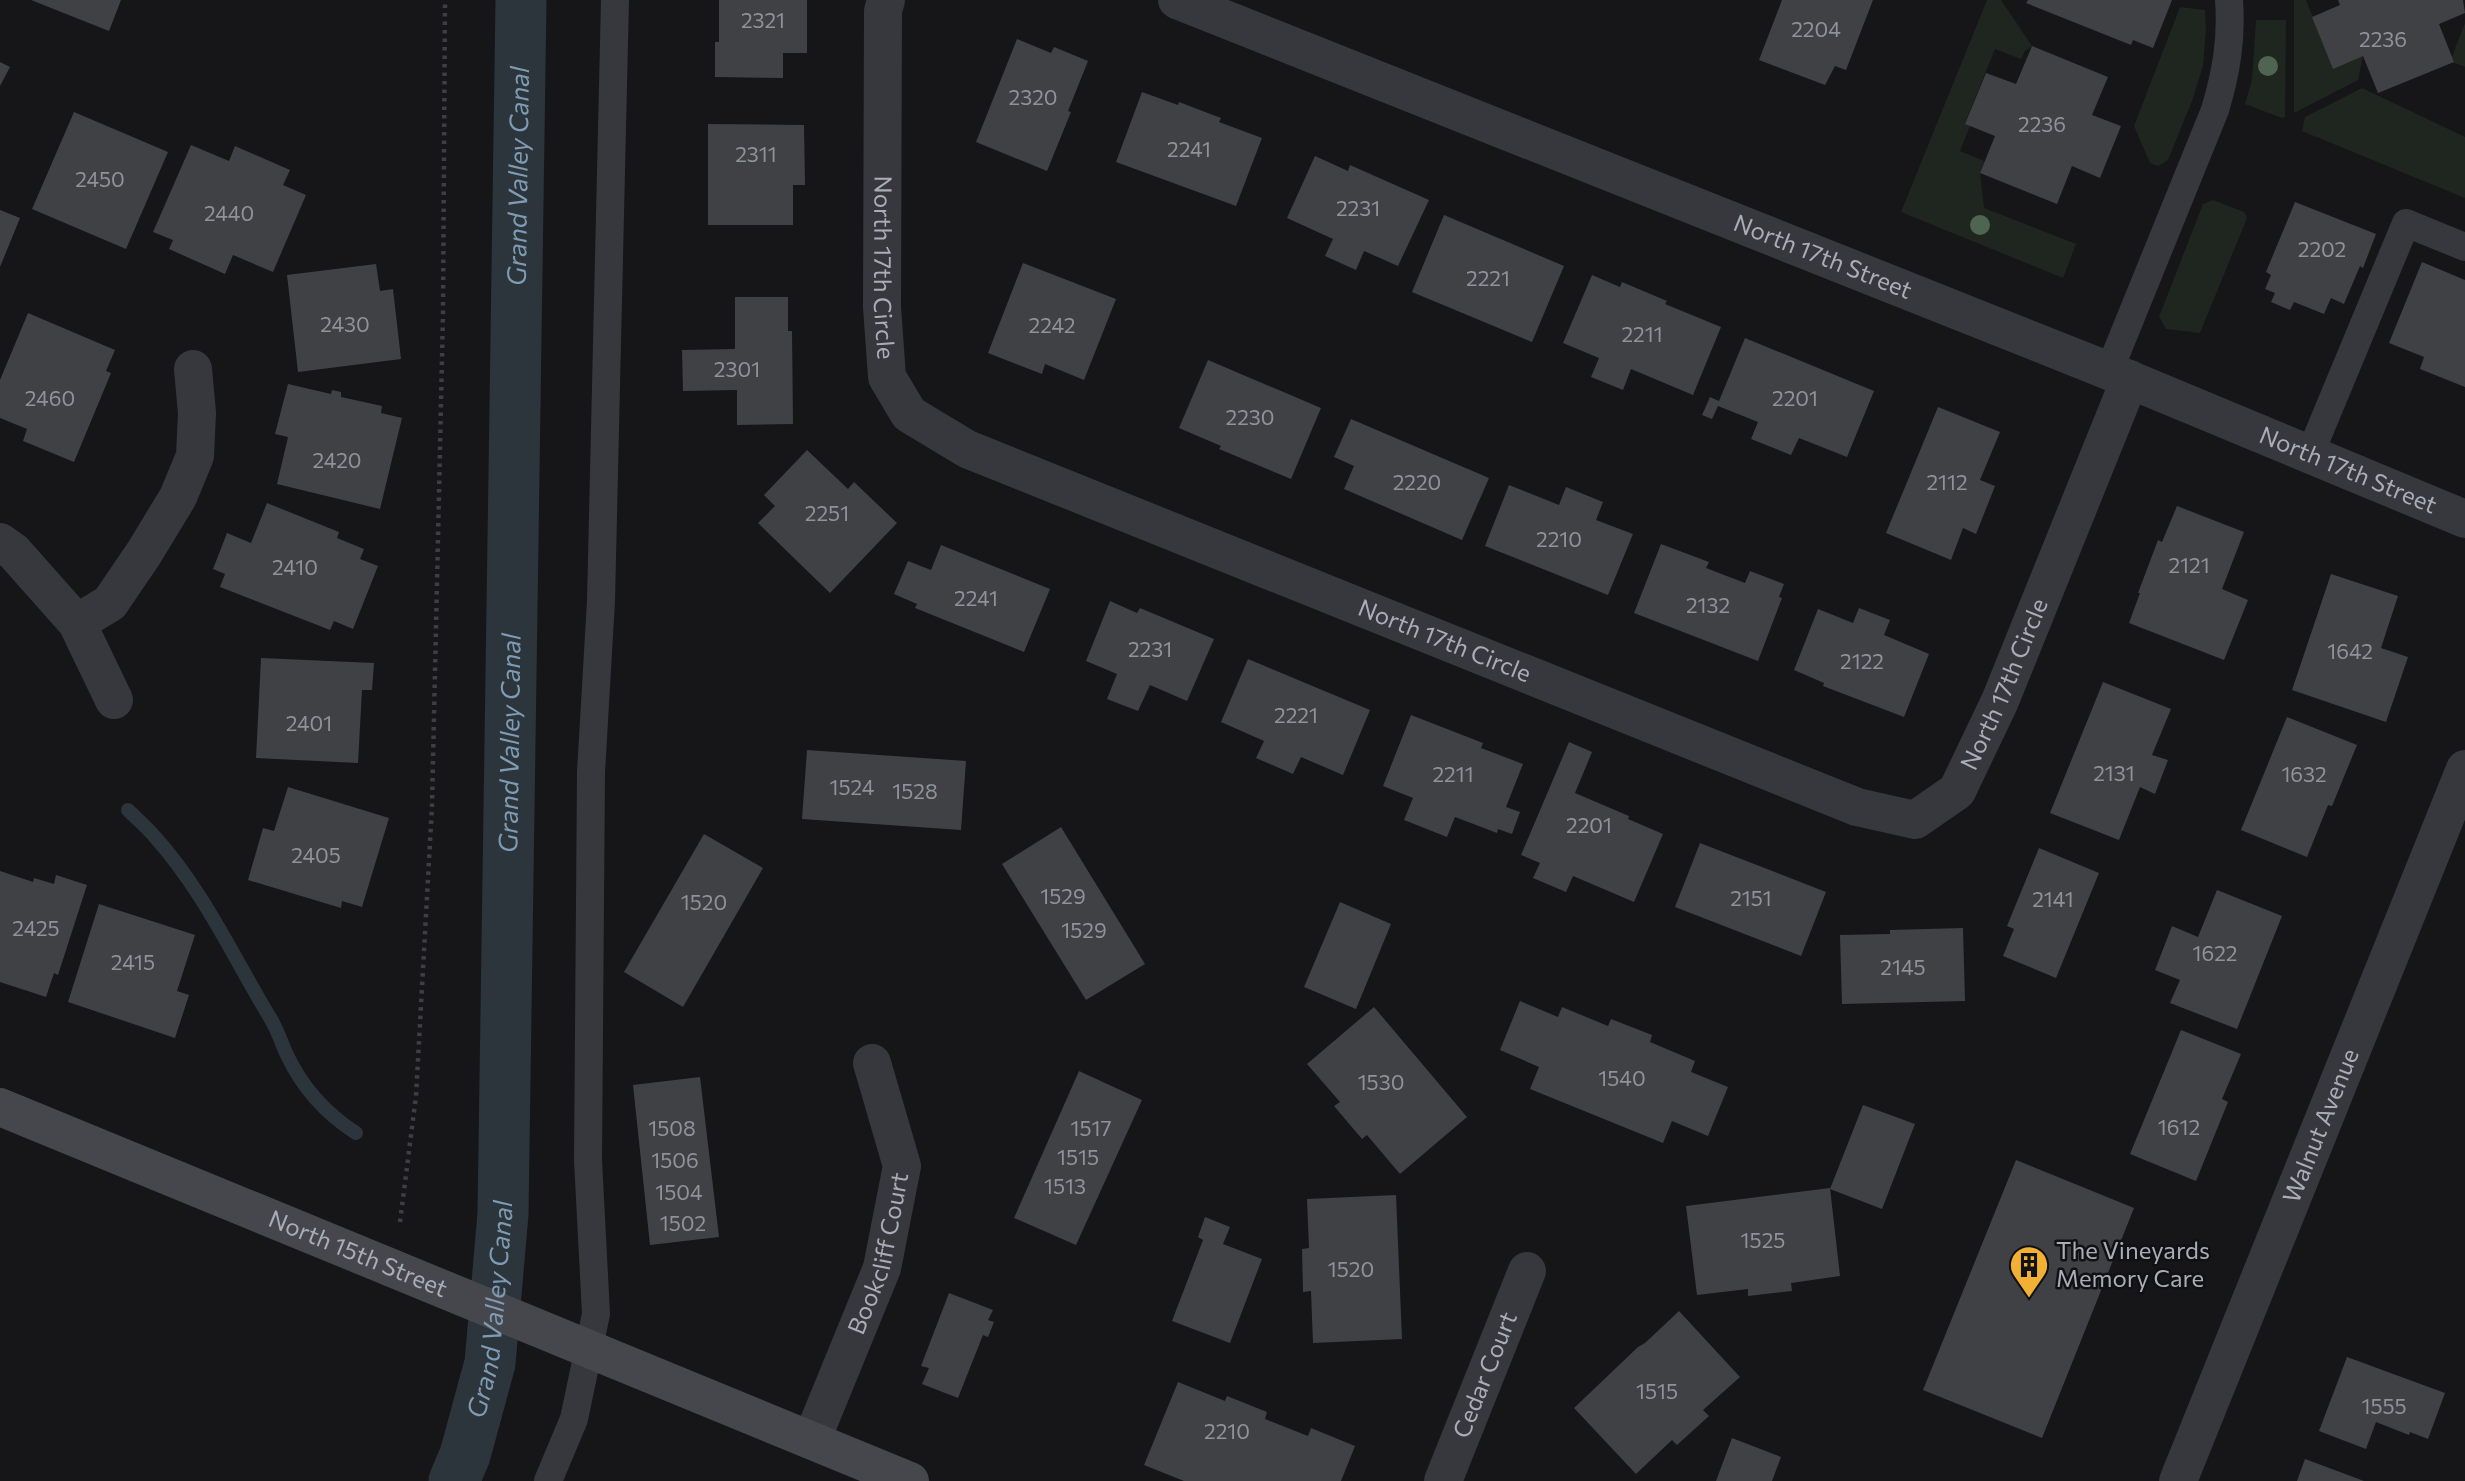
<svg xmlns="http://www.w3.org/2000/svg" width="2465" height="1481" font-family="Commissioner,sans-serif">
	<rect width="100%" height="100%" fill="#161618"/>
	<path fill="#1e261f" d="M 1987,0 L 2001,0 L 2032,46 L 2025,51 L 2021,59 L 1995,49 L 1965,123 L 1970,126 L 1960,151 L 1984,161 L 1980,173 L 1984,208 L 2076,244 L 2063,278 L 1901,212 Z
		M 2294,0 L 2306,0 L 2333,68 L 2363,56 L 2358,80 L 2294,113 Z
		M 2180,7 L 2205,10 L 2206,29 L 2203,66 L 2192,101 L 2168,160 L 2158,166 L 2150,163 L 2134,126 Z
		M 2256,20 L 2286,20 L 2285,117 L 2282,118 L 2245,104 L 2252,80 Z
		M 2465,23 L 2465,67 L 2452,62 L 2454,61 L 2452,57 Z
		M 2362,88 L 2465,137 L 2465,198 L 2302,131 L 2305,117 Z
		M 2213,200 L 2244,212 L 2247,218 L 2200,333 L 2166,329 L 2159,317 L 2203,204 Z"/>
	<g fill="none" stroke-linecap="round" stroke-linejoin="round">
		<path stroke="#2c353c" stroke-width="14" d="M 128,810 C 137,819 147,827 155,837 C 202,889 233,956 269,1016 C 277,1028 281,1042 287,1055 C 303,1089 325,1113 356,1133"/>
		<path stroke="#2c353c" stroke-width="51" id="s1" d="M 454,1481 L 465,1455 L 490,1363 L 503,1214 L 521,0"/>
	</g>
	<path fill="#404145" d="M 31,0 L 121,0 L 109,31 Z
		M 719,0 L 807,0 L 807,53 L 783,53 L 783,78 L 715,77 L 715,42 L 719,42 Z
		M 1782,0 L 1873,0 L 1846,70 L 1835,66 L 1825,85 L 1759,60 Z
		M 2028,0 L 2172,0 L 2153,48 L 2133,40 L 2131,45 L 2026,3 Z
		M 2338,0 L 2463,0 L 2465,13 L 2439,24 L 2454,62 L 2378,93 L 2363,56 L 2333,69 L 2312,17 L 2340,5 Z
		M 1017,39 L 1051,53 L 1054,47 L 1088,61 L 1068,111 L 1071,112 L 1047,171 L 976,142 Z
		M 2032,46 L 2108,77 L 2092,115 L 2121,126 L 2100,178 L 2072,166 L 2057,204 L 1980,173 L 1995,136 L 1965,124 L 1986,73 L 2016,84 Z
		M 0,62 L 10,67 L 0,86 Z
		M 1142,92 L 1178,105 L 1179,102 L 1221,118 L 1219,122 L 1262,138 L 1236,206 L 1116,162 Z
		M 74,112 L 168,152 L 126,249 L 32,209 Z
		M 708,124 L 804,125 L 805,185 L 793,185 L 793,225 L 708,225 Z
		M 191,145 L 229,161 L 235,146 L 290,170 L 283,185 L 306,195 L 273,272 L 233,255 L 225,274 L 169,249 L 173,240 L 153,232 Z
		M 1315,156 L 1348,171 L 1350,165 L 1429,200 L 1398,266 L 1364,251 L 1356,270 L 1325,256 L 1333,239 L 1287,218 Z
		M 2295,202 L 2376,234 L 2363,268 L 2360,266 L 2344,304 L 2331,298 L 2324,314 L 2294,302 L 2290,310 L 2271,302 L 2275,293 L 2265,289 L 2271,275 L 2266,272 Z
		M 0,210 L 20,218 L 0,267 Z
		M 1444,215 L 1564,266 L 1532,342 L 1412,292 Z
		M 2422,262 L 2465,280 L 2465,387 L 2420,369 L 2424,357 L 2389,343 Z
		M 1023,263 L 1116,299 L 1084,380 L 1045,364 L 1042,374 L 988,353 Z
		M 376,264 L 380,291 L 393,289 L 401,359 L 298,372 L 287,275 Z
		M 1592,275 L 1620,287 L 1622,282 L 1667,301 L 1665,304 L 1721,327 L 1693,395 L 1631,369 L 1623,390 L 1591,377 L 1599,358 L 1563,343 Z
		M 735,297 L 788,297 L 788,331 L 792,331 L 793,424 L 737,425 L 737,390 L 683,391 L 682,350 L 735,349 Z
		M 28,313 L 115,350 L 106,371 L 111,373 L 74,462 L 23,441 L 27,429 L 0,418 L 0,380 Z
		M 1745,338 L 1874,391 L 1847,457 L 1799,438 L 1791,455 L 1751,439 L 1758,422 L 1718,406 L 1712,419 L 1702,415 L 1710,397 L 1719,401 Z
		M 1208,360 L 1321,408 L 1291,479 L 1219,449 L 1221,446 L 1179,428 Z
		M 288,384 L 331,394 L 332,390 L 341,392 L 341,397 L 382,406 L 381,413 L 402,418 L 380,509 L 277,484 L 288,437 L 275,434 Z
		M 1938,407 L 2000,432 L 1980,480 L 1995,486 L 1976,534 L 1963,528 L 1951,560 L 1886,533 Z
		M 1351,419 L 1489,478 L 1462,540 L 1344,489 L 1354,466 L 1334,457 Z
		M 807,450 L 848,489 L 854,482 L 897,523 L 830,593 L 758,523 L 775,506 L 764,495 Z
		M 1509,485 L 1559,505 L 1566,487 L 1603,502 L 1596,520 L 1633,534 L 1608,595 L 1485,546 Z
		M 267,503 L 339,532 L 337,538 L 364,549 L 360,559 L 378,566 L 353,629 L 334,621 L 330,630 L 220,587 L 225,574 L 213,569 L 227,533 L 251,543 Z
		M 2177,506 L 2244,532 L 2222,589 L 2248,600 L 2224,660 L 2129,623 L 2140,593 L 2138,593 L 2158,540 L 2162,542 Z
		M 1661,544 L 1709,562 L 1706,568 L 1745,583 L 1750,571 L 1784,584 L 1779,597 L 1782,598 L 1758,661 L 1634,613 Z
		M 941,545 L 1050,589 L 1024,652 L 915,608 L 917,604 L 894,594 L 908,561 L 931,570 Z
		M 2331,574 L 2398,596 L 2381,648 L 2408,657 L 2386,722 L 2292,690 Z
		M 1110,601 L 1137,613 L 1140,608 L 1214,639 L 1187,701 L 1150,685 L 1138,711 L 1107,699 L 1117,674 L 1086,661 Z
		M 1859,608 L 1890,620 L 1884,635 L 1929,654 L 1904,717 L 1823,686 L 1824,683 L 1794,670 L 1818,609 L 1853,623 Z
		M 261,658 L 374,663 L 372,690 L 362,690 L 358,763 L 256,758 Z
		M 1248,659 L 1370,710 L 1343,775 L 1301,757 L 1293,774 L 1256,758 L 1264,741 L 1221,722 Z
		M 2103,682 L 2171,709 L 2152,755 L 2168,760 L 2155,794 L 2140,787 L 2119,840 L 2050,813 Z
		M 1411,715 L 1483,743 L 1481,748 L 1523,764 L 1506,807 L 1520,812 L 1512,834 L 1498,829 L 1497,833 L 1455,817 L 1447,837 L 1404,820 L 1413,798 L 1383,786 Z
		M 2287,717 L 2357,745 L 2332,806 L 2328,805 L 2307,857 L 2241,830 Z
		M 1569,742 L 1592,752 L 1575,793 L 1629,816 L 1628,819 L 1663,834 L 1634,902 L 1573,876 L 1566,892 L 1533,878 L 1540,863 L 1521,855 Z
		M 807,750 L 966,761 L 961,830 L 802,819 Z
		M 288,787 L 389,818 L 362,907 L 342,901 L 341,908 L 248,880 L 263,828 L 274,831 Z
		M 1061,827 L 1145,964 L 1086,1000 L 1002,864 Z
		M 704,834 L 763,868 L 683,1007 L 624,972 Z
		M 1700,843 L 1826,892 L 1801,956 L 1675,907 Z
		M 2039,848 L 2099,873 L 2056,978 L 2003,956 L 2014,929 L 2007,926 Z
		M 0,871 L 33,882 L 34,878 L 54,884 L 56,875 L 87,885 L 58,975 L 54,973 L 46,997 L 0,982 Z
		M 2217,890 L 2282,916 L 2237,1029 L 2170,1003 L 2180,980 L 2155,970 L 2172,926 L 2198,937 Z
		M 1340,902 L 1391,924 L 1356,1009 L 1304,987 Z
		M 99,904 L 195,935 L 177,991 L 189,995 L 175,1038 L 68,1002 Z
		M 1963,928 L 1965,1001 L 1842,1004 L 1840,935 L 1890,934 L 1890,930 Z
		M 1520,1001 L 1558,1017 L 1562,1007 L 1608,1026 L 1611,1019 L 1652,1035 L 1650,1042 L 1695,1061 L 1691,1072 L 1728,1087 L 1708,1136 L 1672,1121 L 1663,1143 L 1530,1089 L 1539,1067 L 1500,1050 Z
		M 1374,1007 L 1467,1117 L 1400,1174 L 1367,1135 L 1362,1139 L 1334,1106 L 1340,1102 L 1307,1064 Z
		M 2181,1030 L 2241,1054 L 2222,1099 L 2228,1102 L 2196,1181 L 2130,1154 Z
		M 1079,1071 L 1142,1100 L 1076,1245 L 1014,1218 Z
		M 700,1077 L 719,1237 L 650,1245 L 633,1085 Z
		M 1863,1105 L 1915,1124 L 1882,1209 L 1830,1189 Z
		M 2016,1160 L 2134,1208 L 2042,1438 L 1923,1390 Z
		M 1830,1188 L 1840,1276 L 1791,1283 L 1792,1291 L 1748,1296 L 1748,1289 L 1697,1295 L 1686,1206 Z
		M 1396,1195 L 1402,1339 L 1313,1343 L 1311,1291 L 1303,1292 L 1302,1249 L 1309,1248 L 1307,1199 Z
		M 1205,1217 L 1230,1227 L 1223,1244 L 1262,1259 L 1230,1343 L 1172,1321 L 1203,1240 L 1198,1237 Z
		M 949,1293 L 993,1310 L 988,1320 L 994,1322 L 988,1337 L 983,1335 L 958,1398 L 922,1384 L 929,1368 L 921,1366 Z
		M 1679,1311 L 1740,1377 L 1703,1410 L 1709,1416 L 1677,1445 L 1672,1440 L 1636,1474 L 1574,1408 L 1638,1347 L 1645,1343 Z
		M 2347,1357 L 2445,1393 L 2428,1439 L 2410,1432 L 2409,1435 L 2376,1422 L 2366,1449 L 2319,1431 Z
		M 1178,1382 L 1225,1401 L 1227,1396 L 1267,1412 L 1265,1419 L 1308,1436 L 1311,1428 L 1355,1446 L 1341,1481 L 1184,1481 L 1144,1465 Z
		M 1732,1438 L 1781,1457 L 1772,1481 L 1716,1481 Z
		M 2305,1459 L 2364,1481 L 2297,1481 Z"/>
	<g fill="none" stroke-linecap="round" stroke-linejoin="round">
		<path stroke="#3d3f44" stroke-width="4.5" stroke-dasharray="3.5 5" stroke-linecap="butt" d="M 400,1222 L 416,1096 L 432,806 L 443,314 L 445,0"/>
		<path stroke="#37383d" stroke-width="28" d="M 2109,371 L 2215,110 C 2226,73 2232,39 2229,0
			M 2310,454 L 2406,223 L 2465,247
			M 548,1481 L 574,1419 L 596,1314 L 588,1160 L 591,772 L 601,601 L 615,0"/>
		<g stroke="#37383d" stroke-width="38">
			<path id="s2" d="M 886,0 L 883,11 L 882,307 L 887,377 L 909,414 L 967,449 L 1857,807 L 1915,820 L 1957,791 L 2000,701 L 2130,379"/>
			<path id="s3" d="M 1177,0 L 2109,371 L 2465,519"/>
			<path d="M 0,542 L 14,552 L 77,623 L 114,700"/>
			<path d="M 77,623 L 110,603 L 144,553 L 178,497 L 195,456 L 197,413 L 193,369"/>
			<path id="s4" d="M 812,1439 L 882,1268 L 902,1166 L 872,1063"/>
			<path id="s5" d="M 1443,1481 L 1527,1271"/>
			<path id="s6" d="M 2178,1481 L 2465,769"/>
		</g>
		<path stroke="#45474d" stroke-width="38" id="s7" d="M 0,1107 L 910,1481"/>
	</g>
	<g fill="#506452">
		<circle cx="2268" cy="66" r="10"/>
		<circle cx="1980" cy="225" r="10"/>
	</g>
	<defs>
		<g id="building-pin" transform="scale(2.0125)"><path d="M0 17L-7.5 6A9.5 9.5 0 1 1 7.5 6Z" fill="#f2b134" stroke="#111113"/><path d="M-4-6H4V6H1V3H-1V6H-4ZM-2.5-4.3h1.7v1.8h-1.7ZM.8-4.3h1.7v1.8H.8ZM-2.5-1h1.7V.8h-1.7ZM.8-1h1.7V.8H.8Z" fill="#111"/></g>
	</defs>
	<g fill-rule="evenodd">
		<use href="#building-pin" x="2029" y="1265"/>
	</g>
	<g text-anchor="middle" stroke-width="5" stroke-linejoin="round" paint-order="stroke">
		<g font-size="21" fill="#8e929b">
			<text x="763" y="28">2321</text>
			<text x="1816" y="37">2204</text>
			<text x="2383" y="47">2236</text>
			<text x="1033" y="105">2320</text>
			<text x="2042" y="132">2236</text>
			<text x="1189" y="157">2241</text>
			<text x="756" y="162">2311</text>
			<text x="100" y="187">2450</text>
			<text x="1358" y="216">2231</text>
			<text x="229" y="221">2440</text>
			<text x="2322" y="257">2202</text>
			<text x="1488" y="286">2221</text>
			<text x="345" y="332">2430</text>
			<text x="1052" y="333">2242</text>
			<text x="1642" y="342">2211</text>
			<text x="737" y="377">2301</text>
			<text x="50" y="406">2460</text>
			<text x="1795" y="406">2201</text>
			<text x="1250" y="425">2230</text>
			<text x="337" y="468">2420</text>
			<text x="1417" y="490">2220</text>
			<text x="1947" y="490">2112</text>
			<text x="827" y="521">2251</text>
			<text x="1559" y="547">2210</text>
			<text x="2189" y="573">2121</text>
			<text x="295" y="575">2410</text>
			<text x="976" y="606">2241</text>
			<text x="1708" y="613">2132</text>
			<text x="1150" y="657">2231</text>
			<text x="2350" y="659">1642</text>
			<text x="1862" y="669">2122</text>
			<text x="1296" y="723">2221</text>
			<text x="309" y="731">2401</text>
			<text x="2114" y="781">2131</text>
			<text x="1453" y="782">2211</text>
			<text x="2304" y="782">1632</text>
			<text x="852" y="795">1524</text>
			<text x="915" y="799">1528</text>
			<text x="1589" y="833">2201</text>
			<text x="316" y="863">2405</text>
			<text x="1063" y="904">1529</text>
			<text x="1751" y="906">2151</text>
			<text x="2053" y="907">2141</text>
			<text x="704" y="910">1520</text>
			<text x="36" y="936">2425</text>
			<text x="1084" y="938">1529</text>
			<text x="2215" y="961">1622</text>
			<text x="133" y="970">2415</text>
			<text x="1903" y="975">2145</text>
			<text x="1622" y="1086">1540</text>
			<text x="1381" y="1090">1530</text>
			<text x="2179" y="1135">1612</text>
			<text x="672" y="1136">1508</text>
			<text x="1091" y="1136">1517</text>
			<text x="1078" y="1165">1515</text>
			<text x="675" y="1168">1506</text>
			<text x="1065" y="1194">1513</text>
			<text x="679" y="1200">1504</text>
			<text x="683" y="1231">1502</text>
			<text x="1763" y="1248">1525</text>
			<text x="1351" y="1277">1520</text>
			<text x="1657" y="1399">1515</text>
			<text x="2384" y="1414">1555</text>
			<text x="1227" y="1439">2210</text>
		</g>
		<g font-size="24" fill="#a8adb8" stroke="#111113">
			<text dy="8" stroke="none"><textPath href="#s3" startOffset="695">North 17th Street</textPath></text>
			<text dy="8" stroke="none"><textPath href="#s2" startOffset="268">North 17th Circle</textPath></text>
			<text dy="8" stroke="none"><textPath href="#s3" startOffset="1262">North 17th Street</textPath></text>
			<text dy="8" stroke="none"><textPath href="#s2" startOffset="1003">North 17th Circle</textPath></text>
			<text dy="8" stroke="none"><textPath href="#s2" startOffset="1675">North 17th Circle</textPath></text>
			<text dy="8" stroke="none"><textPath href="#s6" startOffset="383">Walnut Avenue</textPath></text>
			<text dy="8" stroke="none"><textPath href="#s4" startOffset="198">Bookcliff Court</textPath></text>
			<text dy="8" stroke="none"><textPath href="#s7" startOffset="387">North 15th Street</textPath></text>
			<text dy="8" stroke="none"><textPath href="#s5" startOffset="114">Cedar Court</textPath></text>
		</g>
		<g font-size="24" fill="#a8adb8" stroke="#111113" text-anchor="start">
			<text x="2056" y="1259">The Vineyards<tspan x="2056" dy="28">Memory Care</tspan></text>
		</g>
		<g font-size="26" font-style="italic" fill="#7f9bb3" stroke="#111113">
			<text dy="9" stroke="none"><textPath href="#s1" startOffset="1311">Grand Valley Canal</textPath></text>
			<text dy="9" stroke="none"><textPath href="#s1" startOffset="744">Grand Valley Canal</textPath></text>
			<text dy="9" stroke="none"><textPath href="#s1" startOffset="177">Grand Valley Canal</textPath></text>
		</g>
	</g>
</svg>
